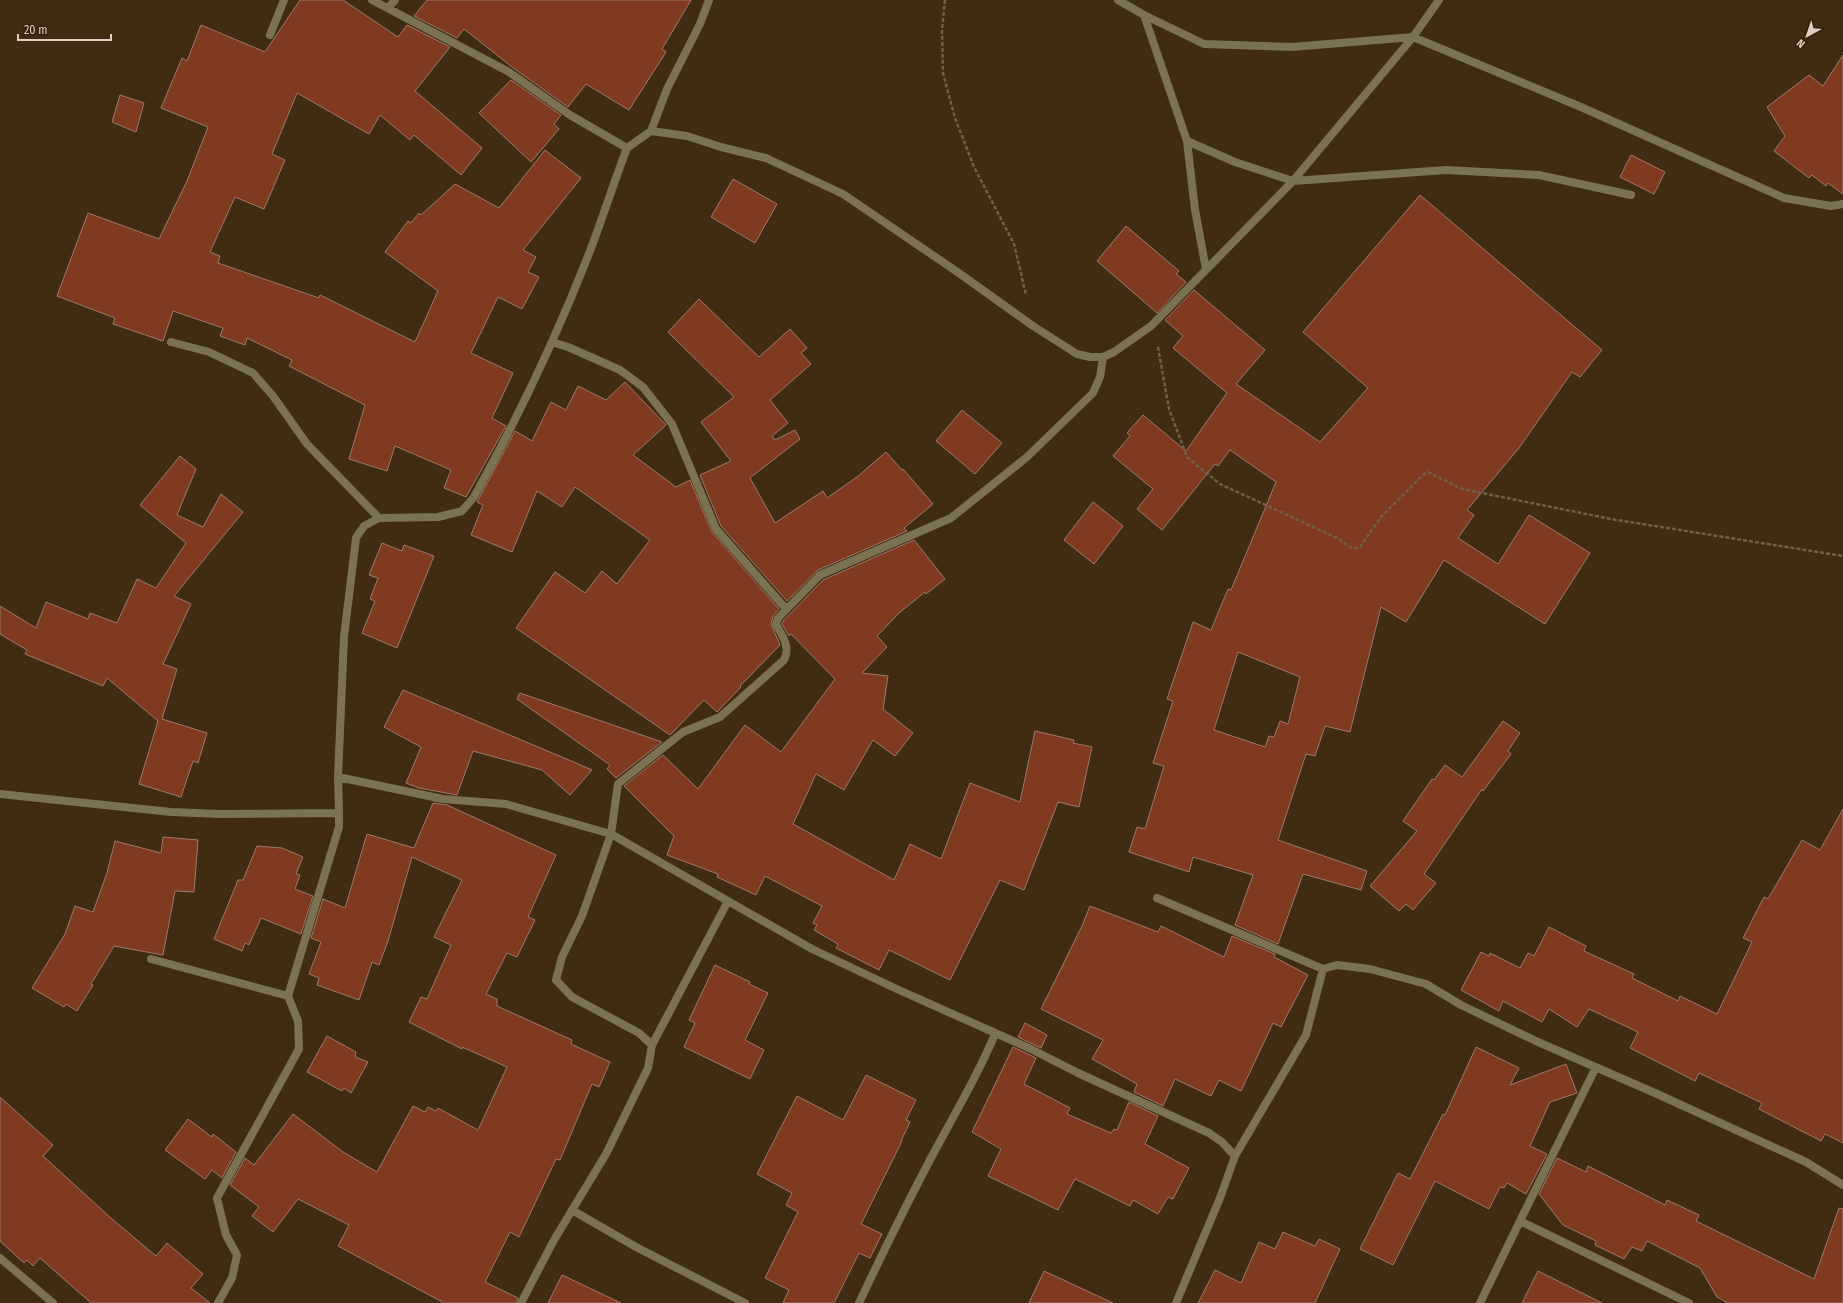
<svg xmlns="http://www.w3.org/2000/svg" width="1843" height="1303" font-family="'Fira Sans Condensed',sans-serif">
	<rect width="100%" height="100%" fill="#402b13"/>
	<path fill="#7f3a1f" stroke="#9e7a6d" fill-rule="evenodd" d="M 300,0 L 343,0 L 398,37 L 407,25 L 450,47 L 415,91 L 482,148 L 461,175 L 414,135 L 410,140 L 380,115 L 369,134 L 297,93 L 272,154 L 285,160 L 264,209 L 235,197 L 210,252 L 220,256 L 218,263 L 319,298 L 320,295 L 415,342 L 438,291 L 385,252 L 408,221 L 411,223 L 419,213 L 421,215 L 455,184 L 499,208 L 545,150 L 581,178 L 523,250 L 536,257 L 528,272 L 539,277 L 522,309 L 498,297 L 471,353 L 513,373 L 492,418 L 506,426 L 466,497 L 444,488 L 451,470 L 395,446 L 387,471 L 349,459 L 365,405 L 289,366 L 292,360 L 247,338 L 245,345 L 220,336 L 223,328 L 173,311 L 163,341 L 113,324 L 115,318 L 57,296 L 88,213 L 159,239 L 187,181 L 208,127 L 161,108 L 182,58 L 187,61 L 201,25 L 265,52 Z
		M 427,0 L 691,0 L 662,49 L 666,52 L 629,110 L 586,84 L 568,107 L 512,67 L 464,29 L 457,38 L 414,16 Z
		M 1843,55 L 1843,194 L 1828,183 L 1826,186 L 1812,175 L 1809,178 L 1774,151 L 1785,136 L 1767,107 L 1809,75 L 1823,86 Z
		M 511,80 L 561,115 L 554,124 L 559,129 L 531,162 L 479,113 Z
		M 120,95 L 144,103 L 136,132 L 112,122 Z
		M 1631,155 L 1665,172 L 1654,194 L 1620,177 Z
		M 733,179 L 777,204 L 755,243 L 711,217 Z
		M 1420,195 L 1602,350 L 1580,377 L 1572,372 L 1519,448 L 1467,510 L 1474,515 L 1458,538 L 1498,564 L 1529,515 L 1590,553 L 1545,624 L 1444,560 L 1406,622 L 1381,607 L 1350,732 L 1325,726 L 1315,756 L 1306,754 L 1278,840 L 1367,871 L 1361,890 L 1303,874 L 1278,944 L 1235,925 L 1253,875 L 1193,857 L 1189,872 L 1129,852 L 1137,827 L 1145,829 L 1164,766 L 1153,763 L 1173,701 L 1167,699 L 1193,622 L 1211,630 L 1228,589 L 1231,590 L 1276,482 L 1230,450 L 1218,466 L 1215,464 L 1162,530 L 1137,509 L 1153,489 L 1113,456 L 1130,436 L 1127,433 L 1143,415 L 1186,451 L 1227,393 L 1173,348 L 1183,336 L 1165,320 L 1194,290 L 1265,350 L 1236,384 L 1320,442 L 1368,388 L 1303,332 ZM 1238,652 L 1300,677 L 1288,724 L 1280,721 L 1274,737 L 1269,736 L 1265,747 L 1214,730 Z
		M 1126,226 L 1179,271 L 1176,274 L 1186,282 L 1157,313 L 1097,261 Z
		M 699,299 L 759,357 L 790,329 L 807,348 L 801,353 L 811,364 L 770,400 L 788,423 L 772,436 L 775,440 L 795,430 L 800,439 L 750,478 L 775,523 L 823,491 L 827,498 L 857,477 L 886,452 L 902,470 L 903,469 L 933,504 L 904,528 L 907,531 L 818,570 L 787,601 L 721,526 L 700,475 L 731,461 L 701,422 L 734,397 L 668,332 Z
		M 625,382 L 666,425 L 633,455 L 676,487 L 690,480 L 712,532 L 779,609 L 773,616 L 771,624 L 780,645 L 740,686 L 741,687 L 717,712 L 704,700 L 670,735 L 516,628 L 555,572 L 585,593 L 602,571 L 617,584 L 650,540 L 575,487 L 562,507 L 537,491 L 512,552 L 471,535 L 483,505 L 477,502 L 515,431 L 532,441 L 551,402 L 566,410 L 578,386 L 606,400 Z
		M 962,410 L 1002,443 L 975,474 L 936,441 Z
		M 180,456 L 196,469 L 177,515 L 203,527 L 221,494 L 243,512 L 174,596 L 191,604 L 163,664 L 177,669 L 162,719 L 207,733 L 198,763 L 193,761 L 181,797 L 139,784 L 158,721 L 107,678 L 103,686 L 25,654 L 27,650 L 0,634 L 0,606 L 36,628 L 46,602 L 88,619 L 90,613 L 117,623 L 137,579 L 156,588 L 186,543 L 140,505 Z
		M 1093,502 L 1123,526 L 1094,564 L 1064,540 Z
		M 914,540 L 945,579 L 926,594 L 925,592 L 899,613 L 877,636 L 887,647 L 862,673 L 888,676 L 883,709 L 913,733 L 895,756 L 873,740 L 844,790 L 816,774 L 793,824 L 894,880 L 910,844 L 941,859 L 970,783 L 1020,802 L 1035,731 L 1074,740 L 1073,743 L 1092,747 L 1079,807 L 1058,802 L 1024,890 L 1000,880 L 950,980 L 889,950 L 879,970 L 836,948 L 838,944 L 814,930 L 817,925 L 813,923 L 822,906 L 765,876 L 756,895 L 717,877 L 718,874 L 667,855 L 674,836 L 624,786 L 663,755 L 698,789 L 745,725 L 781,752 L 835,679 L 791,634 L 789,636 L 782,624 L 783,621 L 823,580 Z
		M 382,543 L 402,551 L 404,545 L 434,556 L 397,648 L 362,633 L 375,601 L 370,599 L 378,578 L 369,575 Z
		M 403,690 L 576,763 L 592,770 L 570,795 L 542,770 L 473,751 L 457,795 L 419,788 L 406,783 L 421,747 L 384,727 Z
		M 520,693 L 662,742 L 616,778 L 607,769 L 610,765 L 517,699 Z
		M 1503,721 L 1520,733 L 1508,751 L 1511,754 L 1483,791 L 1482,789 L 1424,874 L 1436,883 L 1413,910 L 1406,904 L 1399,911 L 1370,886 L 1417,831 L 1403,821 L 1432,779 L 1434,780 L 1445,765 L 1462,777 Z
		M 433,803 L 447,805 L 556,855 L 528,917 L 535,920 L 517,957 L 507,953 L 486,994 L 497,999 L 497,1006 L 572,1040 L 571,1044 L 610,1062 L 599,1087 L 592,1084 L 560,1160 L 556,1159 L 519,1237 L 510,1232 L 485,1282 L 518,1298 L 516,1303 L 444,1303 L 338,1246 L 349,1225 L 298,1199 L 273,1232 L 252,1216 L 259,1207 L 230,1185 L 245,1158 L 254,1165 L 293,1114 L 343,1152 L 377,1172 L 413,1106 L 425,1112 L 428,1107 L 436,1111 L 438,1108 L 478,1130 L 507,1067 L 462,1047 L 462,1049 L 409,1022 L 421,997 L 427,999 L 451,945 L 434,937 L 462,880 L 412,857 L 388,941 L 379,965 L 372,962 L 359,1000 L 317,985 L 319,978 L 309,974 L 321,942 L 311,938 L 323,899 L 345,908 L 367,834 L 414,848 Z
		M 1843,809 L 1843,1143 L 1825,1134 L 1821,1141 L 1759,1109 L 1762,1103 L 1699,1073 L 1695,1081 L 1630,1048 L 1638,1032 L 1589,1009 L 1577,1027 L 1549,1009 L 1542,1022 L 1503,1001 L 1499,1011 L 1461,990 L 1481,952 L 1489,956 L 1490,953 L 1520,968 L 1528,953 L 1534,956 L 1549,927 L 1586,946 L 1584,951 L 1634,974 L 1632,978 L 1678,1001 L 1680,996 L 1717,1014 L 1752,942 L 1743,938 L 1764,897 L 1768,899 L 1802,840 L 1820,850 Z
		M 163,837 L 198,840 L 194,892 L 175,891 L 163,955 L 114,946 L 91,984 L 93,985 L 77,1011 L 66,1004 L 64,1007 L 32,988 L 65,934 L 75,906 L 93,912 L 107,873 L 115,841 L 161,853 Z
		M 257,846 L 282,848 L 303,857 L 296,874 L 300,875 L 295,889 L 313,896 L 301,934 L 261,918 L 249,945 L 245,943 L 242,951 L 214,939 L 238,880 L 243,880 Z
		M 1090,906 L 1158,932 L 1161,926 L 1224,957 L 1232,936 L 1275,954 L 1274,957 L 1308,975 L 1281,1027 L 1273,1023 L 1241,1091 L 1219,1080 L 1211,1096 L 1175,1079 L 1163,1106 L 1134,1092 L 1137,1084 L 1092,1059 L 1103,1040 L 1041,1009 L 1082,926 Z
		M 715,965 L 750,982 L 749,984 L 768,993 L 745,1040 L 764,1050 L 750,1079 L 684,1047 L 695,1023 L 689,1020 Z
		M 1025,1023 L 1047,1035 L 1041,1048 L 1018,1037 Z
		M 327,1036 L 356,1052 L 355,1057 L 368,1062 L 351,1093 L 344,1088 L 342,1091 L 307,1072 Z
		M 1013,1047 L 1036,1058 L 1024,1084 L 1070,1108 L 1067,1114 L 1111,1133 L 1114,1129 L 1117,1130 L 1129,1102 L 1158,1116 L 1145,1144 L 1189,1168 L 1173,1199 L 1168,1197 L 1158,1214 L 1133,1200 L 1130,1206 L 1075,1179 L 1058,1210 L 988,1176 L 1001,1149 L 972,1132 Z
		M 1476,1047 L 1519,1068 L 1510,1085 L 1566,1064 L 1577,1093 L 1550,1102 L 1530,1146 L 1547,1154 L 1526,1194 L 1507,1183 L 1504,1188 L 1500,1187 L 1489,1209 L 1435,1181 L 1393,1265 L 1360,1249 L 1398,1173 L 1410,1179 L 1443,1114 L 1445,1115 Z
		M 866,1075 L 916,1100 L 906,1120 L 910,1122 L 901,1141 L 902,1141 L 861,1224 L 882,1234 L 870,1258 L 859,1253 L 834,1303 L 783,1303 L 789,1290 L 765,1278 L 798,1212 L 786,1205 L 792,1193 L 757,1174 L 797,1096 L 843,1120 Z
		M 0,1097 L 53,1145 L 43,1156 L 112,1219 L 156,1256 L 167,1243 L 203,1274 L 191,1288 L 210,1303 L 91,1303 L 40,1258 L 33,1266 L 27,1260 L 24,1263 L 0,1241 Z
		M 188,1119 L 212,1137 L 213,1134 L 236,1152 L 222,1178 L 212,1170 L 205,1179 L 165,1150 Z
		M 1557,1158 L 1586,1172 L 1588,1166 L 1665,1205 L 1667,1200 L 1699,1215 L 1696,1221 L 1814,1279 L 1839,1208 L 1843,1209 L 1843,1303 L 1728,1303 L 1717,1297 L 1700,1268 L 1647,1241 L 1642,1251 L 1632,1247 L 1624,1259 L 1595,1245 L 1596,1241 L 1563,1225 L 1539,1194 Z
		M 1283,1232 L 1315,1246 L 1319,1239 L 1340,1249 L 1315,1303 L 1198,1303 L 1215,1270 L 1241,1283 L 1259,1242 L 1275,1249 Z
		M 1044,1271 L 1113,1303 L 1029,1303 Z
		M 1538,1271 L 1602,1303 L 1522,1303 Z
		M 562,1275 L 621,1303 L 548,1303 Z"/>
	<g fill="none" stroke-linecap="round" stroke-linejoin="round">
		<path stroke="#725f4a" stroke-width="2.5" stroke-dasharray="4 2" stroke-linecap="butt" d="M 945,0 L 942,30 L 943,73 L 955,118 L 974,167 L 1014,244 L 1026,295
			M 1158,347 L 1169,409 L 1187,457 L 1220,484 L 1337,538 L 1353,549 L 1360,547 L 1381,517 L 1423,475 L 1428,472 L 1462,489 L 1611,519 L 1843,556"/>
		<path stroke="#7a7253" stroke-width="8" d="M 372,0 L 509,72 L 570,115 L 627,148 L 651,131 L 687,136 L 721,147 L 766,158 L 843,194 L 956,271 L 1033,326 L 1077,354 L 1090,357 L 1103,357 L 1114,352 L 1151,326 L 1293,181 L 1446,170 L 1539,175 L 1631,195
			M 1118,0 L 1144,15 L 1204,44 L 1292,47 L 1413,37 L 1581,107 L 1784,198 L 1831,206 L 1843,204
			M 388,8 L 395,0
			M 1144,15 L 1187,141 L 1235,162 L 1293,181 L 1413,37 L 1439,0
			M 270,35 L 284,0
			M 651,131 L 667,89 L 700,24 L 709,0
			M 1187,141 L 1195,210 L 1206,269
			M 171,342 L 209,352 L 253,373 L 273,396 L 307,444 L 379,518
			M 552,342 L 568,347 L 620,370 L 643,387 L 672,424 L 716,529 L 786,609
			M 338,777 L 344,637 L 356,538 L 364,526 L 379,518 L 438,517 L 462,511 L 474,497 C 518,418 557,336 590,251 C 603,217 614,182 627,148
			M 0,794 L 171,812 L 220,814 L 339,813 L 338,777 L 443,799 L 506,804 L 611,834 L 812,949 L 899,990 L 1031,1049 L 1078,1073 L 1209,1133 L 1222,1142 L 1235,1156 L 1220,1198 L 1176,1303
			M 1157,898 L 1323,969 L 1337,965 L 1370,969 L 1426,984 L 1461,1005 L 1538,1042 L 1655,1093 L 1806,1162 L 1843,1185
			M 151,959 L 288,996
			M 652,1045 L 728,901
			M 1235,1156 L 1306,1035 L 1323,969
			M 572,1210 L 636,1247 L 745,1303
			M 1520,1221 L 1596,1067
			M 0,1258 L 53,1303
			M 218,1303 L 232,1278 L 237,1255 L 226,1235 L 217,1198 L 299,1049 L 298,1021 L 288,996 L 339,827 L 339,813
			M 521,1303 L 554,1240 L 606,1154 L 648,1068 L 652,1045 L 639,1033 L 572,997 L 556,980 L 562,957 L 582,916 L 611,834 L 618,784 L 683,732 L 720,717 L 784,660 C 791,647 782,636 776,624 L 778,618 L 820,575 L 951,518 L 1027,457 L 1093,393 L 1100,377 L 1103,357
			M 859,1303 C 884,1250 910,1197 938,1145 C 958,1108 979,1073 995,1034
			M 1480,1303 L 1520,1221 L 1689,1303"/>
	</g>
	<g transform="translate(1807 36) rotate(220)" stroke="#362109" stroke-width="3" paint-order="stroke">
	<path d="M0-3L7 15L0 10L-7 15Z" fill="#ddd0c2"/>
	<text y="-6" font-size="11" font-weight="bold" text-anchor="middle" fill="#ddd0c2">N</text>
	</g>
	<path d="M18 34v6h93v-6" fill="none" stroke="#ddd0c2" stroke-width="2"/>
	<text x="24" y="34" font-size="12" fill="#ddd0c2" stroke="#362109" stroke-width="3" paint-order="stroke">20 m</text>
</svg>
